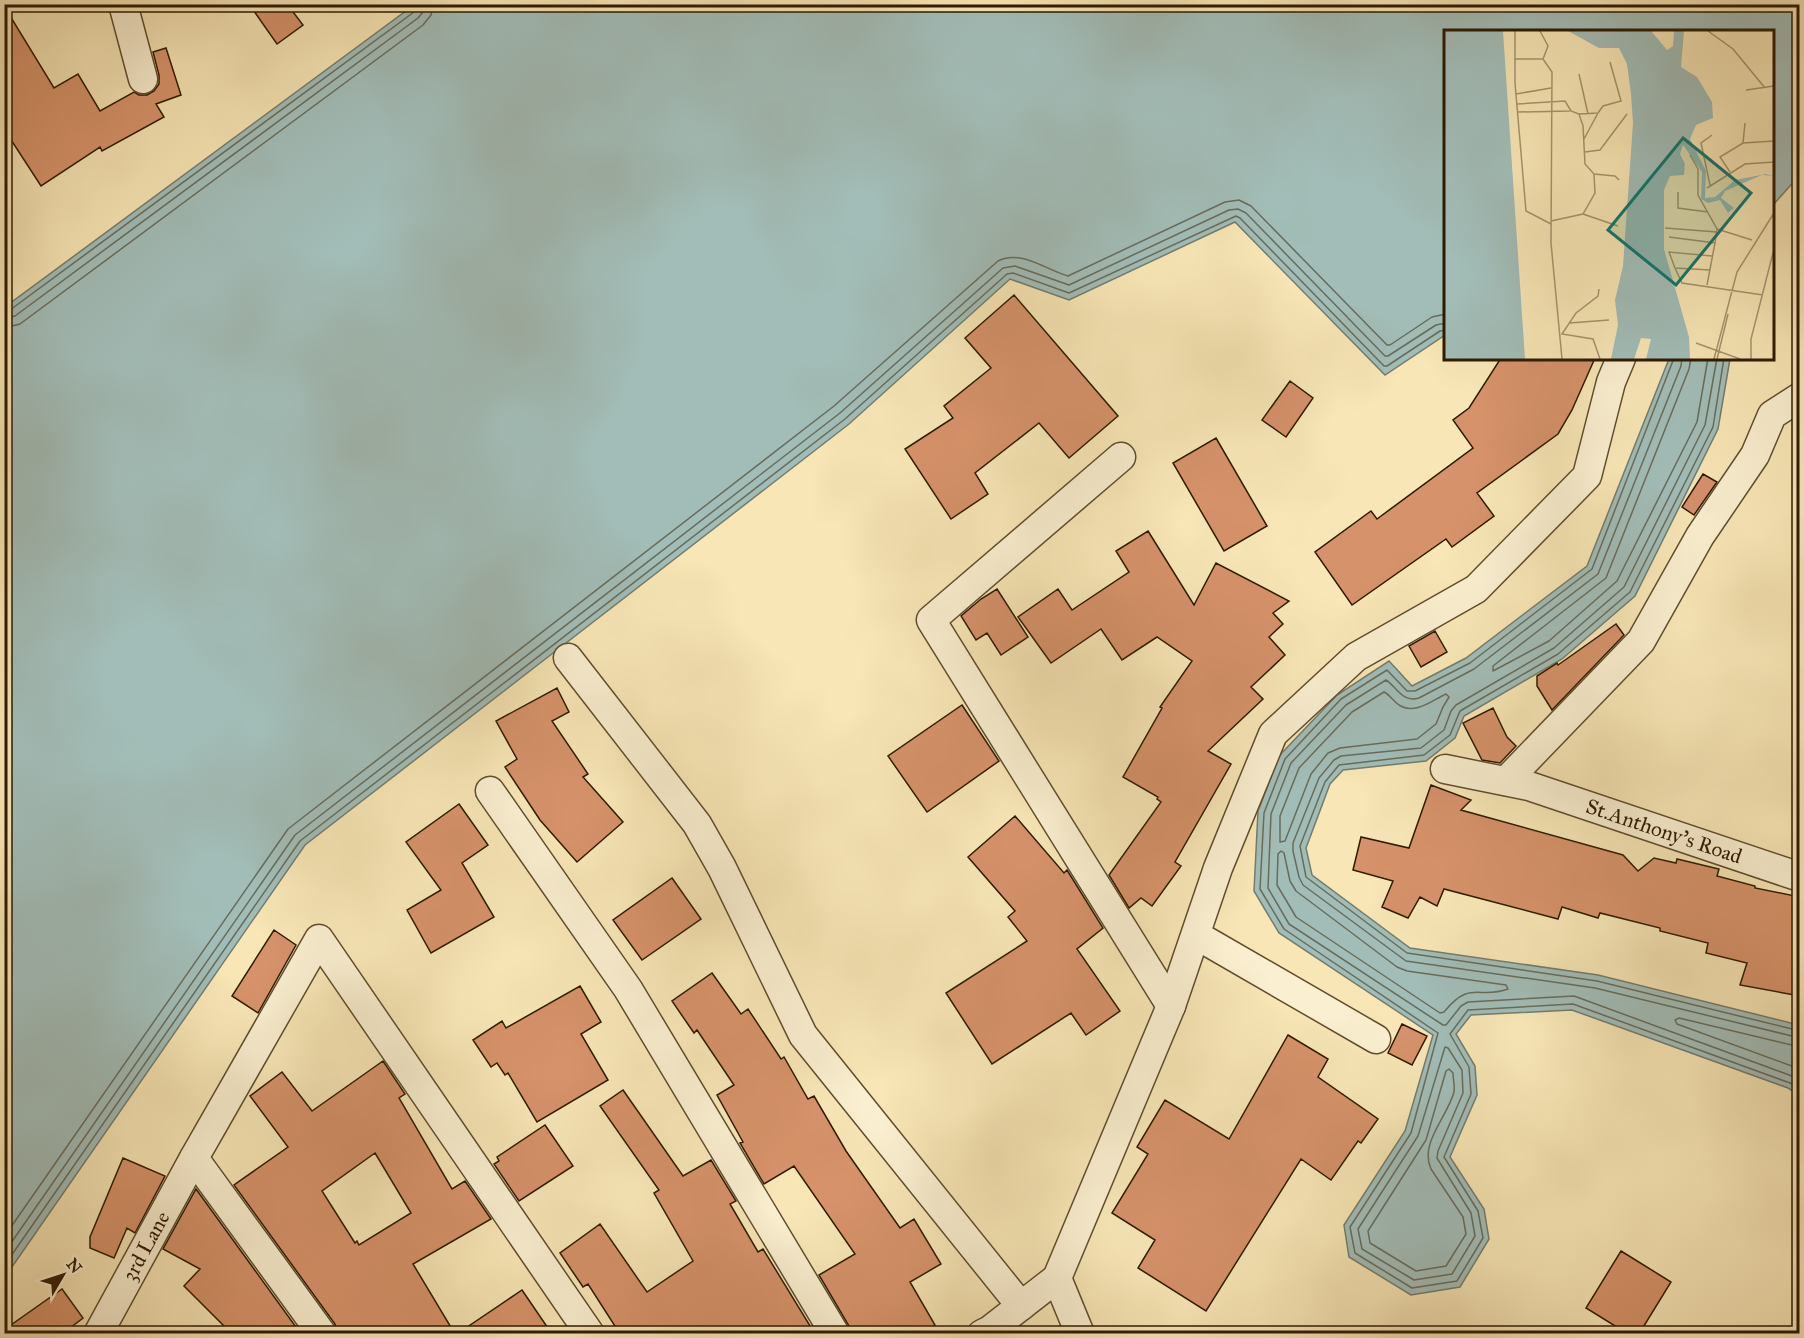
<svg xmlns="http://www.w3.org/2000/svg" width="1804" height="1338" font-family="'IM FELL Great Primer',serif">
	<rect width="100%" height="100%" fill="#f8e6b6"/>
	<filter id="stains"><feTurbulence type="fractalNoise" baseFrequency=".00333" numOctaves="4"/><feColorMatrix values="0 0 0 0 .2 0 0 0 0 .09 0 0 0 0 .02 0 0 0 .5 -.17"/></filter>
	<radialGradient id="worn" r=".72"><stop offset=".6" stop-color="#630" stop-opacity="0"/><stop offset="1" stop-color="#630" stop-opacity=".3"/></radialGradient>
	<path fill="#a2bdb8" stroke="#747c6e" stroke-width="1.5" d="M 414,5 L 1799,5 L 1799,176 L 1773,205 L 1772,32 L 1446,32 L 1445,335 L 1385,375 L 1235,222 L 1069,300 L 1010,279 L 849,424 L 305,845 L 5,1277 L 5,307 Z
		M 1669,359 L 1730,359 L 1718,429 L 1635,596 L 1562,659 L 1464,716 L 1455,738 L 1426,761 L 1343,770 L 1330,784 L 1306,848 L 1312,875 L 1410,948 L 1598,975 L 1799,1025 L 1799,1095 L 1788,1088 L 1572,1010 L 1471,1015 L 1456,1034 L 1475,1066 L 1477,1095 L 1450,1157 L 1484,1209 L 1489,1239 L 1460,1287 L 1411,1295 L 1349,1257 L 1344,1225 L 1405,1131 L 1433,1035 L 1279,933 L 1254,891 L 1258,811 L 1279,756 L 1337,695 L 1389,661 L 1412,686 L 1466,658 L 1587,566 Z"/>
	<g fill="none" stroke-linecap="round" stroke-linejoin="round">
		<path stroke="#686c5c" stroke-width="1.5" d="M 4,312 L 10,310 L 414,12 L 417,4
			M 4,319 L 15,316 L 418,18 L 423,12 L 424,4
			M 4,328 L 20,324 L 423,25 L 431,15 L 433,4
			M 1674,358 L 1592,569 L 1470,663 L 1415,691 L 1407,691 L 1387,670 L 1341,699 L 1285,759 L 1264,813 L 1260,889 L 1284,929 L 1438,1033 L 1411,1133 L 1350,1227 L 1355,1253 L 1412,1288 L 1457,1281 L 1483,1238 L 1478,1211 L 1444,1157 L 1471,1094 L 1469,1067 L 1450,1034 L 1468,1010 L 1573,1004 L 1790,1083 L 1800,1088
			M 1682,358 L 1681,366 L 1598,574 L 1474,669 L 1419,698 C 1402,703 1397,687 1386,680 L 1346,705 L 1291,763 L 1271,814 L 1268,888 L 1289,924 L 1443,1025 L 1446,1025 L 1461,1006 L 1468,1002 L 1574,996 L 1800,1079
			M 1691,358 L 1689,369 L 1606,578 L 1493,666 L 1493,671 L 1549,641 L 1617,581 L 1697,422 L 1708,358
			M 1717,358 L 1705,425 L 1624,587 L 1554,648 L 1456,705 L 1451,711 L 1444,730 L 1421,748 L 1341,756 L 1334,760 L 1319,778 L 1293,843 L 1293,851 L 1299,877 L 1303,885 L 1406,961 L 1595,988 L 1800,1038
			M 1724,358 L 1713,427 L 1630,592 L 1558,654 L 1460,711 L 1450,735 L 1424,755 L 1339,765 L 1325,782 L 1300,846 L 1306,877 L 1407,953 L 1597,981 L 1800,1031
			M 1384,692 C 1390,695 1393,701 1399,705 C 1415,715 1431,701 1446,694 L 1449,697 L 1443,707 L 1436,724 L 1417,739 L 1340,748 L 1328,753 L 1311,774 L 1285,841 L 1280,842 L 1280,816 L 1299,768 L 1352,712 Z
			M 1281,851 L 1284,853 L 1290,881 L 1296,891 L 1397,967 L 1407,971 L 1506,985 L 1508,989 C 1478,1000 1471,979 1444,1012 L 1440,1013 L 1296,917 L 1277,885 L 1278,854 Z
			M 1445,1047 L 1448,1048 L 1462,1070 L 1463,1093 L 1438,1151 L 1437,1158 L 1471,1213 L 1475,1236 L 1452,1274 L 1414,1280 L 1362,1249 L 1358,1229 L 1418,1136 Z
			M 1800,1047 L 1679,1018 L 1675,1020 L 1677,1024 L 1800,1069
			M 1449,1069 L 1453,1073 C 1453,1079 1455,1086 1454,1092 C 1448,1116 1419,1143 1431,1169 L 1463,1217 L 1466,1234 L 1446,1266 L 1416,1271 L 1370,1243 L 1368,1231 L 1426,1140 L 1446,1071 Z
			M 4,1237 L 288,829 L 834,406 L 998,261 C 1019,249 1047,270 1068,276 L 1225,202 L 1239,200 L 1251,206 L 1387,345 L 1390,345 L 1432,317 L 1446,314
			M 4,1253 L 295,835 L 840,413 L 1003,268 L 1015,266 L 1069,285 L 1229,210 L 1238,209 L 1246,213 L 1385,356 L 1388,356 L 1436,325 L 1446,323
			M 4,1266 L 300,841 L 845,419 L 1007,274 L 1013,273 L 1069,293 L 1236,216 L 1240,218 L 1384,366 L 1387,366 L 1440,331 L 1446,330"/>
	</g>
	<path fill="#d6926a" stroke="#2e1a00" stroke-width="1.5" fill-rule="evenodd" d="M 249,4 L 287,4 L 303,25 L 277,44 Z
		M 4,6 L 54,88 L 78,74 L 100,111 L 134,92 L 139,95 L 147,95 L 154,91 L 159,84 L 159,75 L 153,52 L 166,48 L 181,95 L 156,104 L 164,117 L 102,151 L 100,147 L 41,186 L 4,129 Z
		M 1014,295 L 1118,416 L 1069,458 L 1039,423 L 975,473 L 988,494 L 951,519 L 905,449 L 953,418 L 944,406 L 991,368 L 965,338 Z
		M 1501,358 L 1595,358 L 1572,410 L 1558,434 L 1477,493 L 1494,516 L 1452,547 L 1446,539 L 1352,605 L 1315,552 L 1371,511 L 1377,519 L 1473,448 L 1453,420 L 1469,408 Z
		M 1290,381 L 1313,398 L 1286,437 L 1262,420 Z
		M 1216,438 L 1267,526 L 1224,551 L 1173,463 Z
		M 1703,474 L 1717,482 L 1694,515 L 1682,507 Z
		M 1148,531 L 1194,605 L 1216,563 L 1289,601 L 1273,613 L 1283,624 L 1269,637 L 1285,655 L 1251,687 L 1263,699 L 1208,751 L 1231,764 L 1175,862 L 1181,866 L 1152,906 L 1141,898 L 1129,908 L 1109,875 L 1161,802 L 1157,799 L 1158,797 L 1123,777 L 1162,708 L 1160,707 L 1192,661 L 1157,637 L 1122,660 L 1101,629 L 1051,663 L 1018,617 L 1058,589 L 1072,610 L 1129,572 L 1116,551 Z
		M 997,589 L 1028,637 L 1001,655 L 987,633 L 976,640 L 961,616 L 981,599 Z
		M 1616,624 L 1624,635 L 1552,710 L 1537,686 L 1537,676 L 1557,663 L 1558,665 Z
		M 1435,631 L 1447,652 L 1421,667 L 1409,646 Z
		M 557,688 L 569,712 L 552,721 L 588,774 L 583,777 L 623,822 L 577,862 L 540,820 L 505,767 L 517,759 L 496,721 Z
		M 962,705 L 999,761 L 927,812 L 888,756 Z
		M 1493,708 L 1507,737 L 1516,746 L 1500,763 L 1482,760 L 1463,723 Z
		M 1431,785 L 1471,800 L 1461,810 L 1623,855 L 1638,871 L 1654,858 L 1676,863 L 1677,859 L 1719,869 L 1717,876 L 1755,886 L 1755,888 L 1800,897 L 1800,996 L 1740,985 L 1747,963 L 1706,953 L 1708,943 L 1660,931 L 1660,928 L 1600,913 L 1598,918 L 1562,907 L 1558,919 L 1444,889 L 1437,906 L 1420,897 L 1408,918 L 1382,907 L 1393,881 L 1353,870 L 1361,837 L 1409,848 Z
		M 459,804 L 488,845 L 462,863 L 494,917 L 431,953 L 407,910 L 441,890 L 406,842 Z
		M 1015,816 L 1064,873 L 1067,870 L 1103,928 L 1077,949 L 1120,1011 L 1086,1035 L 1071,1013 L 992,1064 L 946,993 L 1027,941 L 1008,917 L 1015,911 L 968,857 Z
		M 672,878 L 701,919 L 642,960 L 613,920 Z
		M 274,930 L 296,945 L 258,1013 L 232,996 Z
		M 712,973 L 741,1014 L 748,1009 L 781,1059 L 784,1057 L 808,1099 L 814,1096 L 846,1151 L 900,1228 L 914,1219 L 941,1264 L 910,1282 L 935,1325 L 921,1334 L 851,1334 L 849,1326 L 819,1275 L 855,1254 L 794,1166 L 764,1184 L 740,1143 L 743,1142 L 717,1095 L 734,1085 L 697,1030 L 694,1033 L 672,1001 Z
		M 580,986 L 601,1022 L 581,1034 L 608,1080 L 537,1122 L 508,1073 L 505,1075 L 497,1063 L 491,1067 L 473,1040 L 502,1021 L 506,1028 Z
		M 1402,1024 L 1427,1036 L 1412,1065 L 1388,1053 Z
		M 1288,1035 L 1328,1059 L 1318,1077 L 1378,1119 L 1361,1143 L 1358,1141 L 1331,1180 L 1301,1159 L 1206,1311 L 1138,1268 L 1155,1240 L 1112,1213 L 1148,1154 L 1137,1147 L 1165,1100 L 1229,1139 Z
		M 383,1061 L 405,1094 L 399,1098 L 452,1189 L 465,1181 L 491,1219 L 413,1264 L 455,1334 L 338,1334 L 335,1324 L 234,1185 L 288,1147 L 250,1096 L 282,1072 L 312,1111 ZM 375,1153 L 411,1213 L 359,1245 L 357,1241 L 355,1243 L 322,1191 Z
		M 623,1090 L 683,1176 L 711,1160 L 736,1201 L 730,1204 L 758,1252 L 763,1249 L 815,1334 L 620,1334 L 588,1284 L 583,1287 L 560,1253 L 600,1224 L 647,1292 L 693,1261 L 654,1193 L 659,1190 L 600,1106 Z
		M 545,1125 L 573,1166 L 519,1201 L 494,1164 L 499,1161 L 497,1157 Z
		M 123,1158 L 165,1176 L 135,1233 L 127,1228 L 114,1258 L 90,1248 L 90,1237 Z
		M 196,1189 L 301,1334 L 232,1334 L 184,1286 L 200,1269 L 163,1249 Z
		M 1621,1251 L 1671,1282 L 1639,1334 L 1628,1334 L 1586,1308 Z
		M 62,1289 L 83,1318 L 62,1334 L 4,1334 L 4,1330 Z
		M 522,1290 L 552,1334 L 457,1334 Z"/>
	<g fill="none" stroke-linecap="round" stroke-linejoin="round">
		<g stroke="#604d2e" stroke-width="31">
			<g id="minor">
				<path d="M 123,4 L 143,79"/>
				<path d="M 1121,457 L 931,620 L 1171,1006"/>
				<path d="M 568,658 L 697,824 L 722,868 L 803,1035 L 1021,1306"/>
				<path id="s1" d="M 1445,769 L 1529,786 L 1800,877"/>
				<path d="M 1506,781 L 1641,641 L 1700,536 L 1755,455 L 1772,415 L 1800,397"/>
				<path d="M 490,791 L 628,989 L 835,1334"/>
				<path d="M 1196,935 L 1376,1039"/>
				<path d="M 1057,1278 L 1080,1334"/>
				<path id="s2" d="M 98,1334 L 194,1158"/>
				<path d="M 322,1334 L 194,1158 L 319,939 L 590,1334"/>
				<path d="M 982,1334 L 990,1330 L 1057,1278 L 1171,1006 L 1218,868 L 1273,734 L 1356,657 L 1476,589 L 1587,476 L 1611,382 L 1621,358"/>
			</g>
		</g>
		<use href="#minor" stroke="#faefd0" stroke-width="28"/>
	</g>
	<g text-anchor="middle" stroke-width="5" stroke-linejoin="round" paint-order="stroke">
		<g font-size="21" fill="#2e1a00" stroke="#faefd0">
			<text dy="7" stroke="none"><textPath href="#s1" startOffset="228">St.Anthony's Road</textPath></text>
			<text dy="7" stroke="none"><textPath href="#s2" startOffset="100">3rd Lane</textPath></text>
		</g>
	</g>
	<g transform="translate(1444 30)">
		<rect width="330" height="330" fill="#f8e6b6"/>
		<path d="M 0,1 L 59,1 L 81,329 L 0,329 ZM 124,1 L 207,1 L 223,20 L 229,16 L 230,1 L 240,1 L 237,37 L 253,47 L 268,72 L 269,88 L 252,95 L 246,109 L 262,141 L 261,168 L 271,167 L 291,150 L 322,144 L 330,146 L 318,145 L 281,161 L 277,168 L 290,178 L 284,183 L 276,170 L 264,173 L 257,169 L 258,142 L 239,115 L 236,124 L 241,134 L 240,145 L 226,146 L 220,160 L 220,219 L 245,307 L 246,329 L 202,329 L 207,309 L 197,308 L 190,329 L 167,329 L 174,295 L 171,270 L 179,236 L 189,93 L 187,64 L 183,34 L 175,18 L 155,18 Z" fill="#a2bdb8"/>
		<path fill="none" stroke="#a7946d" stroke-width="1.5" d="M 71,1 L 71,53 L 82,181 L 107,194M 96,1 L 104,16 L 99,29M 264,1 L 289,19 L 321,58M 71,29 L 99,29 L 108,42 L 107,213 L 118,329M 135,44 L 144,84M 302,60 L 330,56M 72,64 L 107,58M 73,74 L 121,71 L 127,81 L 135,84 L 139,96 L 141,134 L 150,144 L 151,163 L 139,184 L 107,191M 74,82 L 126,81M 135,84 L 154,83 L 159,76 L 177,71 L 166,32M 140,109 L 154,83M 299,113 L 301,93M 141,122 L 156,120 L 183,84M 246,125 L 254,139 L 254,165 L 273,199 L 271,213M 286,142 L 276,127 L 299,113 L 330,111M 150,144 L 171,146 L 175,150M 266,155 L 257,113 L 268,105M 263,158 L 301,134 L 330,132M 234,162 L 234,178 L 264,182M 139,184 L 174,196M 221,198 L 273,202M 273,199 L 308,210M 225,207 L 271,213 L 263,255M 231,238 L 238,253 L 319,265M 266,240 L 231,238 L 225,222 L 268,226M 155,259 L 154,266 L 132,283 L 118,304 L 149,309 L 156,329M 125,293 L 165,290M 252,313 L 296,329M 270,329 L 293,242 L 330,183M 273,329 L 284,284M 307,329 L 307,309 L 330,219"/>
		<path fill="#0f766e" fill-opacity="0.15" stroke="#0f766e" stroke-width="3" d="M 239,108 L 307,163 L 232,255 L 164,200 Z"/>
		<rect width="330" height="330" fill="none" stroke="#2e1a00" stroke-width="3"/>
	</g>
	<rect width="1804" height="1338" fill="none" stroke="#f8e6b6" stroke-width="24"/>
	<rect x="6" y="6" width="1792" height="1326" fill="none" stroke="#2e1a00" stroke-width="3"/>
	<rect x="12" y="12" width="1780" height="1314" fill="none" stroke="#2e1a00" stroke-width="1.5"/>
	<g transform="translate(63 1275) rotate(51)" stroke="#faefd0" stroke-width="4.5" paint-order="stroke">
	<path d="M0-4.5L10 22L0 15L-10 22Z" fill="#2e1a00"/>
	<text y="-9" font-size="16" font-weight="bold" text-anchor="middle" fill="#2e1a00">N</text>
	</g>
	<rect width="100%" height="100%" filter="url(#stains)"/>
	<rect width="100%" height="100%" fill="url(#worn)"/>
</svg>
